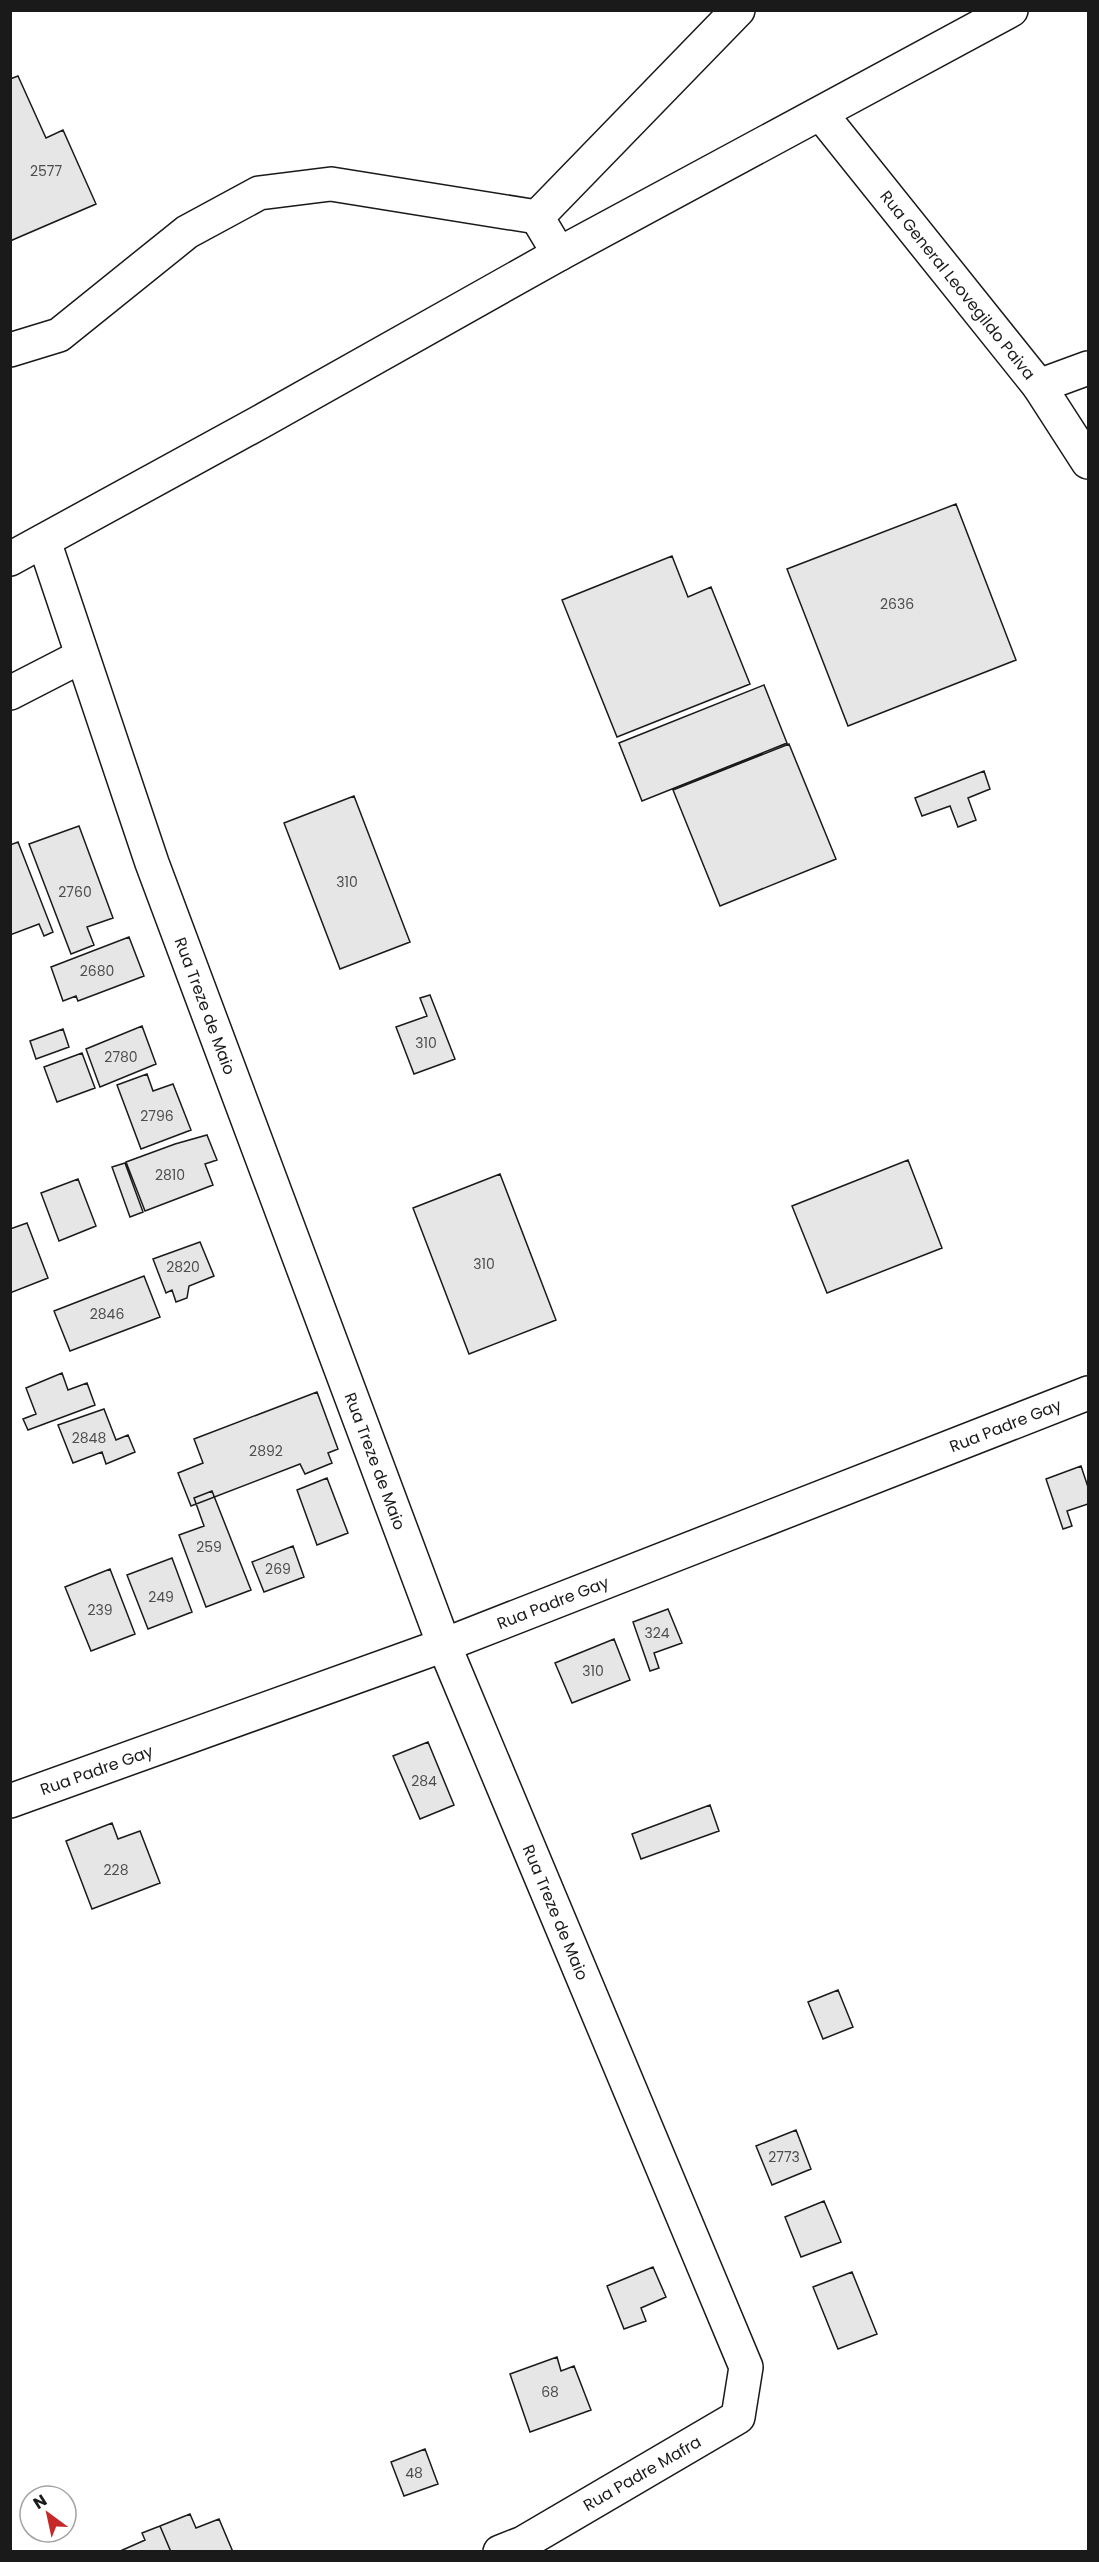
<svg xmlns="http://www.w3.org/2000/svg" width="1099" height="2562" font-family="Poppins,sans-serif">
	<rect width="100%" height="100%" fill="#fff"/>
	<path fill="#e6e6e6" stroke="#1a1a1a" stroke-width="1.5" d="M 18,76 L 46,138 L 63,130 L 96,204 L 10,241 L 10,79 Z
		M 956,504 L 1016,660 L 848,726 L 787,569 Z
		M 672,556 L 688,597 L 711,587 L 750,684 L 617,737 L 562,600 Z
		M 764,685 L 787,743 L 642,801 L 619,743 Z
		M 789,744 L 836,859 L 720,906 L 673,790 Z
		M 984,771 L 990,789 L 968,798 L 976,820 L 958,827 L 950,806 L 922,816 L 915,798 Z
		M 354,796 L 410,942 L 340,969 L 284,823 Z
		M 79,826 L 113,918 L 87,927 L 94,945 L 71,954 L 29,844 Z
		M 18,842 L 53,932 L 44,936 L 39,924 L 10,935 L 10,845 Z
		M 129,937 L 144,976 L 78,1001 L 76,996 L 63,1001 L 51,967 Z
		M 430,995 L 455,1059 L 414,1074 L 396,1027 L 427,1016 L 420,998 Z
		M 142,1026 L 156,1064 L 100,1087 L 86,1049 Z
		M 63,1029 L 69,1047 L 36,1059 L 30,1041 Z
		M 82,1053 L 95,1088 L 57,1102 L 44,1067 Z
		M 147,1074 L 153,1091 L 173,1084 L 191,1130 L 141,1149 L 117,1085 Z
		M 207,1135 L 217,1160 L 205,1164 L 213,1185 L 145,1211 L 126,1162 L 175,1144 Z
		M 908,1160 L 942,1248 L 827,1293 L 792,1206 Z
		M 125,1163 L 143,1212 L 130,1217 L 112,1167 Z
		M 500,1174 L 556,1320 L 469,1354 L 413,1208 Z
		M 78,1179 L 96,1226 L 59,1241 L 41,1193 Z
		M 27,1223 L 48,1278 L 10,1293 L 10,1229 Z
		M 200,1242 L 214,1276 L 189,1286 L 187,1298 L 176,1302 L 172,1290 L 166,1293 L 153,1259 Z
		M 144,1276 L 160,1317 L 70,1351 L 54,1311 Z
		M 62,1373 L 68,1390 L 87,1383 L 95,1405 L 28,1430 L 23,1419 L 36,1414 L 26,1388 Z
		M 317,1392 L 338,1449 L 328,1453 L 332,1463 L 305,1474 L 300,1464 L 191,1506 L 178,1473 L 203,1463 L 194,1439 Z
		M 104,1409 L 116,1440 L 128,1435 L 135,1452 L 106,1464 L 102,1452 L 73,1463 L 58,1425 Z
		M 1081,1466 L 1088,1487 L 1088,1504 L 1067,1511 L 1072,1526 L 1063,1529 L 1046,1479 Z
		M 327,1478 L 348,1533 L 317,1545 L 297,1490 Z
		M 212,1491 L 251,1590 L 206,1607 L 179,1535 L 204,1526 L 194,1498 Z
		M 293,1546 L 304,1577 L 264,1592 L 252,1562 Z
		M 172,1558 L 192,1612 L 148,1629 L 127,1575 Z
		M 110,1569 L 135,1634 L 91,1651 L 65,1587 Z
		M 668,1609 L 682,1643 L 654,1653 L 659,1668 L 650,1671 L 633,1622 Z
		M 614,1639 L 630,1680 L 572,1703 L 555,1663 Z
		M 428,1742 L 454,1805 L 420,1819 L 393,1756 Z
		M 710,1805 L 719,1831 L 641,1859 L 632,1834 Z
		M 112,1823 L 118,1839 L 140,1831 L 160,1883 L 92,1909 L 66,1841 Z
		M 838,1990 L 853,2027 L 823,2039 L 808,2002 Z
		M 796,2130 L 811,2169 L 772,2185 L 756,2146 Z
		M 824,2201 L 841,2242 L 801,2257 L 785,2217 Z
		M 653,2267 L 666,2297 L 641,2308 L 646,2321 L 624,2329 L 607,2286 Z
		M 852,2272 L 877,2334 L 838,2349 L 813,2287 Z
		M 557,2357 L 561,2371 L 574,2366 L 591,2410 L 530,2432 L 510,2374 Z
		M 425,2449 L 438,2484 L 404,2496 L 391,2462 Z
		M 190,2514 L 196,2528 L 219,2519 L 233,2552 L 171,2552 L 160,2526 Z
		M 160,2526 L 171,2552 L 118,2552 L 145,2540 L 142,2533 Z"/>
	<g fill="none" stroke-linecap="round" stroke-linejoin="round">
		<g stroke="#1a1a1a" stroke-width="36">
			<g id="street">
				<path id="s1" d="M 821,114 L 1039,386 L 1088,462"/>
				<path d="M 559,254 L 537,217 L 738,10"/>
				<path d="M 10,350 L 59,335 L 187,232 L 259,193 L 331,184 L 537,217"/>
				<path d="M 1039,386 L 1088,368"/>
				<path id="s2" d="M 44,541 L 152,863 L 444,1645 L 746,2367 L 738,2417 L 523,2543 L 500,2552"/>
				<path d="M 10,693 L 82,656"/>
				<path id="s3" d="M 10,1801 L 444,1645 L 1088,1393"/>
			</g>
		</g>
		<g stroke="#1a1a1a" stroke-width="36">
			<path id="highway" d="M 10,559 L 262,421 L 559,254 L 1011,10"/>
		</g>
		<use href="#street" stroke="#fff" stroke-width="33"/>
		<use href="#highway" stroke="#fff" stroke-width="33"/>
	</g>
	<g text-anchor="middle" stroke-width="4.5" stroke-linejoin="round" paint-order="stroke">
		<g font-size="14" fill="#4d4d4d">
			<text x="46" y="176">2577</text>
			<text x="897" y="609">2636</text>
			<text x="347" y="887">310</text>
			<text x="75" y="897">2760</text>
			<text x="97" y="976">2680</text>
			<text x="426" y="1048">310</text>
			<text x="121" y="1062">2780</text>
			<text x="157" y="1121">2796</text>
			<text x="170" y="1180">2810</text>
			<text x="484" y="1269">310</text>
			<text x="183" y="1272">2820</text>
			<text x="107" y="1319">2846</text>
			<text x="89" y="1443">2848</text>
			<text x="266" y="1456">2892</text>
			<text x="209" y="1552">259</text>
			<text x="278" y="1574">269</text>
			<text x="161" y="1602">249</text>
			<text x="100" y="1615">239</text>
			<text x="657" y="1638">324</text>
			<text x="593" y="1676">310</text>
			<text x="424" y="1786">284</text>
			<text x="116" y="1875">228</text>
			<text x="784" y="2162">2773</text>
			<text x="550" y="2397">68</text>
			<text x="414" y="2478">48</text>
		</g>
		<g font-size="16" fill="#1a1a1a" stroke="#fff">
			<text dy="6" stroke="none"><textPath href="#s1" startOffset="219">Rua General Leovegildo Paiva</textPath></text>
			<text dy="6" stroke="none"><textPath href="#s2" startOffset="492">Rua Treze de Maio</textPath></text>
			<text dy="6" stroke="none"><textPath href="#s3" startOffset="1064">Rua Padre Gay</textPath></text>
			<text dy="6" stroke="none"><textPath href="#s2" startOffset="978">Rua Treze de Maio</textPath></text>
			<text dy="6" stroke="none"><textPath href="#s3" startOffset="578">Rua Padre Gay</textPath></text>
			<text dy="6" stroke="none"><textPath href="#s3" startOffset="92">Rua Padre Gay</textPath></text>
			<text dy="6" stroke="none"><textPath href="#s2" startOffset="1464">Rua Treze de Maio</textPath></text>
			<text transform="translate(642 2473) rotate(-30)" y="6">Rua Padre Mafra</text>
		</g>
	</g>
	<rect width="1099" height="2562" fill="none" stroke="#1a1a1a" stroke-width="24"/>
	<g transform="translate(48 2514) rotate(327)"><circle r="28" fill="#ffffff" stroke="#a3a3a3" stroke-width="1.5"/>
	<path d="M0-4.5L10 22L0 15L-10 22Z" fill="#c62828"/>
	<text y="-9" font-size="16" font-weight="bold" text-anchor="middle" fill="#1a1a1a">N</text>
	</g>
</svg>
